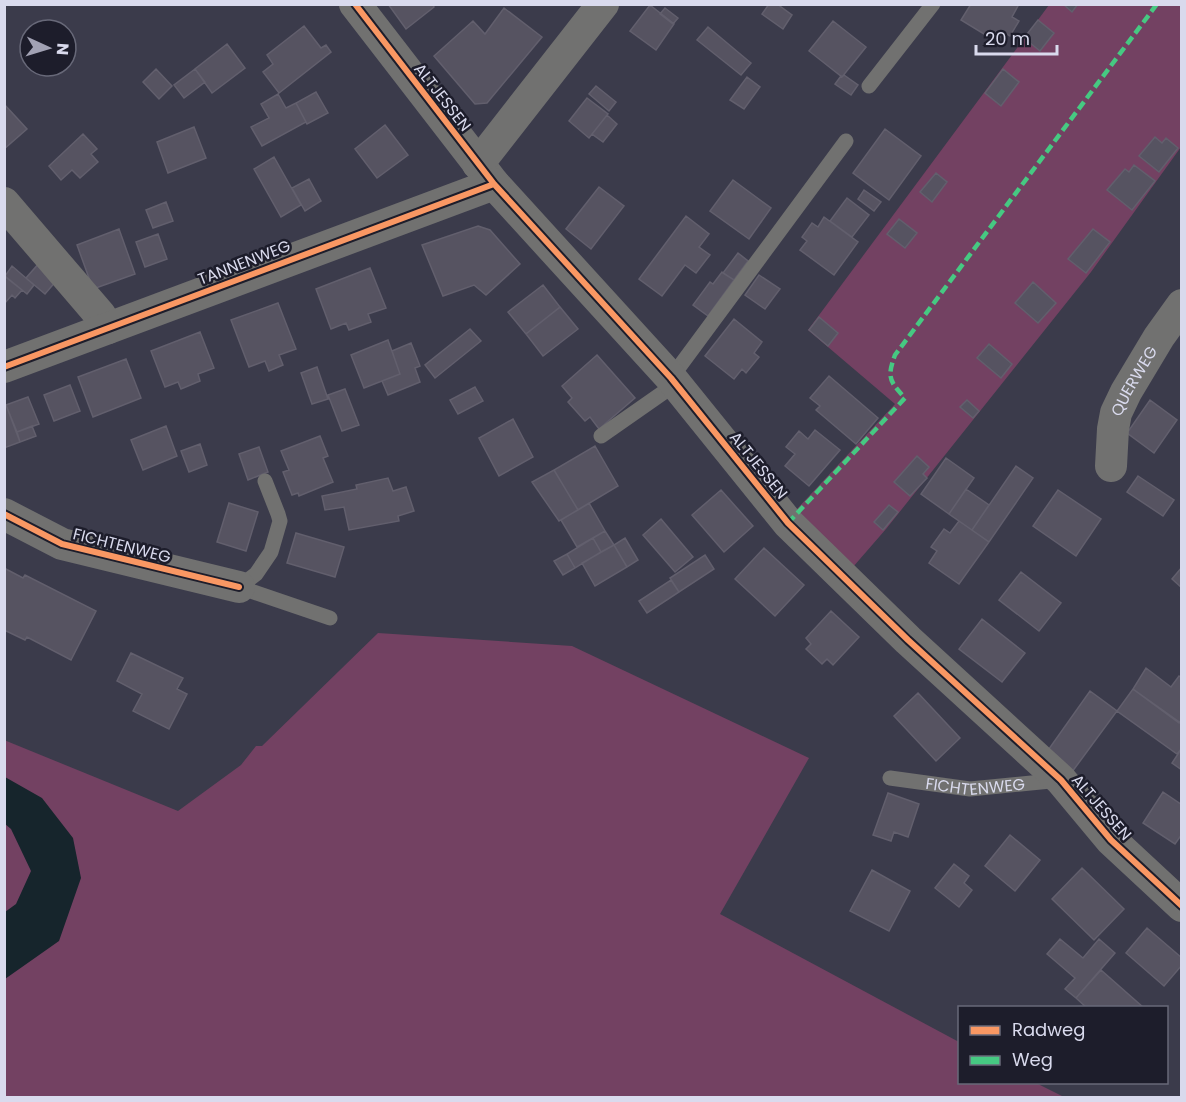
<svg xmlns="http://www.w3.org/2000/svg" width="1186" height="1102" font-family="Poppins,sans-serif">
	<rect width="100%" height="100%" fill="#3b3b4b"/>
	<path fill="#734162" d="M 1049,5 L 1181,5 L 1181,147 L 1091,272 L 886,529 L 853,567 L 796,510 L 895,404 L 808,330 Z
		M 378,633 L 572,646 L 809,758 L 720,914 L 959,1042 L 960,1082 L 1036,1083 L 1064,1097 L 5,1097 L 4,740 L 178,811 L 241,765 L 256,746 L 262,746 Z"/>
	<path fill="#16252c" d="M 5,777 L 42,798 L 73,838 L 81,878 L 59,941 L 5,979 L 5,912 L 16,904 L 31,871 L 11,829 L 5,824 Z"/>
	<path fill="#565361" stroke="#625f6d" stroke-width="1.5" d="M 388,4 L 433,4 L 434,7 L 406,29 Z
		M 769,4 L 777,4 L 792,15 L 783,29 L 762,14 Z
		M 971,4 L 1019,4 L 1012,17 L 1019,21 L 1010,36 L 1003,32 L 997,42 L 961,20 Z
		M 1063,4 L 1078,4 L 1072,12 Z
		M 650,5 L 674,24 L 656,50 L 630,31 Z
		M 504,8 L 542,37 L 487,103 L 475,104 L 434,56 L 473,21 L 485,34 Z
		M 665,8 L 678,18 L 673,24 L 660,14 Z
		M 1038,20 L 1054,33 L 1040,51 L 1024,38 Z
		M 833,21 L 866,47 L 842,77 L 809,51 Z
		M 304,26 L 321,48 L 326,45 L 331,52 L 279,93 L 263,72 L 273,64 L 267,55 Z
		M 708,27 L 751,63 L 741,75 L 697,40 Z
		M 227,44 L 245,68 L 212,93 L 195,69 Z
		M 156,69 L 172,86 L 159,99 L 143,82 Z
		M 195,69 L 205,82 L 184,98 L 174,85 Z
		M 1003,69 L 1019,82 L 1001,106 L 985,93 Z
		M 844,75 L 858,85 L 851,95 L 835,84 L 841,76 L 842,77 Z
		M 747,77 L 760,87 L 744,109 L 730,100 Z
		M 596,86 L 616,102 L 609,111 L 589,94 Z
		M 316,92 L 328,113 L 307,124 L 296,103 Z
		M 278,94 L 286,108 L 296,103 L 306,122 L 262,146 L 251,127 L 269,118 L 261,104 Z
		M 587,98 L 608,114 L 589,138 L 569,121 Z
		M 4,104 L 27,129 L 4,149 Z
		M 607,115 L 617,124 L 603,142 L 592,134 Z
		M 385,125 L 408,155 L 377,178 L 355,149 Z
		M 194,127 L 206,158 L 168,173 L 157,142 Z
		M 885,129 L 921,156 L 889,200 L 853,173 Z
		M 83,134 L 97,149 L 91,154 L 98,162 L 80,178 L 72,170 L 61,180 L 49,166 Z
		M 1155,137 L 1162,143 L 1166,138 L 1178,148 L 1159,172 L 1139,156 Z
		M 274,157 L 301,205 L 281,217 L 254,169 Z
		M 1134,165 L 1155,181 L 1132,210 L 1107,190 L 1125,169 L 1129,172 Z
		M 936,173 L 947,182 L 932,202 L 920,192 Z
		M 309,179 L 321,201 L 305,211 L 292,188 Z
		M 733,180 L 771,208 L 749,239 L 710,211 Z
		M 599,187 L 624,206 L 591,249 L 566,229 Z
		M 864,190 L 881,202 L 874,211 L 858,199 Z
		M 847,198 L 869,215 L 852,237 L 830,221 Z
		M 166,202 L 173,221 L 153,228 L 146,210 Z
		M 686,216 L 709,234 L 699,247 L 710,255 L 696,273 L 685,265 L 662,296 L 639,279 Z
		M 824,217 L 858,242 L 834,275 L 800,250 L 807,241 L 802,237 L 812,223 L 818,227 Z
		M 899,219 L 917,233 L 905,248 L 887,234 Z
		M 478,226 L 490,230 L 520,264 L 486,295 L 474,285 L 443,296 L 422,245 Z
		M 119,229 L 135,274 L 93,289 L 77,245 Z
		M 1093,229 L 1110,242 L 1086,273 L 1068,259 Z
		M 158,234 L 167,259 L 145,267 L 136,242 Z
		M 738,253 L 748,261 L 734,280 L 723,273 Z
		M 41,261 L 57,280 L 45,294 L 26,278 Z
		M 12,266 L 34,285 L 27,294 L 5,276 Z
		M 370,268 L 386,308 L 368,314 L 371,322 L 349,330 L 346,323 L 331,329 L 316,289 Z
		M 722,272 L 734,280 L 708,316 L 693,305 L 710,282 L 713,284 Z
		M 759,275 L 780,289 L 765,309 L 745,295 Z
		M 4,276 L 22,290 L 15,298 L 12,295 L 4,304 Z
		M 1033,282 L 1056,303 L 1038,323 L 1015,303 Z
		M 543,285 L 560,307 L 526,334 L 508,312 Z
		M 278,303 L 296,349 L 279,355 L 283,365 L 269,371 L 265,361 L 249,367 L 231,320 Z
		M 560,307 L 578,329 L 543,356 L 526,334 Z
		M 819,317 L 838,333 L 828,346 L 809,330 Z
		M 734,319 L 762,342 L 754,353 L 759,357 L 746,373 L 742,369 L 734,379 L 705,356 Z
		M 470,329 L 481,341 L 435,378 L 425,365 Z
		M 200,332 L 214,368 L 198,374 L 200,381 L 181,389 L 178,382 L 165,387 L 151,351 Z
		M 388,340 L 400,374 L 364,388 L 351,355 Z
		M 411,343 L 420,366 L 415,368 L 420,382 L 388,395 L 382,381 L 400,374 L 392,351 Z
		M 989,344 L 1012,364 L 1001,378 L 977,358 Z
		M 597,355 L 635,398 L 599,429 L 590,417 L 585,421 L 568,402 L 572,398 L 562,386 Z
		M 126,359 L 141,398 L 93,417 L 78,377 Z
		M 317,367 L 328,399 L 312,404 L 301,373 Z
		M 829,376 L 878,418 L 856,444 L 816,410 L 820,406 L 810,398 Z
		M 70,385 L 80,411 L 54,421 L 44,395 Z
		M 475,387 L 483,401 L 458,414 L 450,400 Z
		M 345,389 L 359,425 L 342,431 L 328,395 Z
		M 28,397 L 39,424 L 17,432 L 6,405 Z
		M 967,400 L 979,411 L 973,418 L 960,407 Z
		M 1150,400 L 1177,420 L 1154,453 L 1127,433 Z
		M 6,405 L 20,442 L 4,448 L 4,406 Z
		M 513,419 L 533,457 L 499,476 L 479,438 Z
		M 32,426 L 36,436 L 20,442 L 17,432 Z
		M 166,426 L 177,456 L 143,470 L 131,440 Z
		M 815,430 L 840,450 L 809,486 L 785,466 L 795,454 L 786,447 L 799,431 L 808,439 Z
		M 320,436 L 328,456 L 323,458 L 333,482 L 299,496 L 298,493 L 292,495 L 283,472 L 289,470 L 281,451 Z
		M 200,444 L 207,465 L 189,472 L 181,451 Z
		M 595,446 L 618,486 L 578,510 L 554,470 Z
		M 259,447 L 268,472 L 248,480 L 239,454 Z
		M 917,456 L 929,467 L 923,474 L 927,478 L 910,496 L 894,482 Z
		M 946,458 L 974,478 L 949,514 L 921,494 Z
		M 1016,466 L 1033,478 L 989,542 L 972,530 Z
		M 554,470 L 578,510 L 559,521 L 532,482 Z
		M 1138,476 L 1174,500 L 1163,516 L 1127,492 Z
		M 388,478 L 393,491 L 406,487 L 414,511 L 398,516 L 399,521 L 349,530 L 344,507 L 325,510 L 322,496 L 357,489 L 356,485 Z
		M 966,489 L 989,505 L 972,530 L 949,514 Z
		M 721,490 L 753,526 L 724,552 L 692,515 Z
		M 1058,490 L 1101,519 L 1076,556 L 1033,526 Z
		M 229,503 L 258,512 L 246,551 L 217,542 Z
		M 589,503 L 605,531 L 577,547 L 561,520 Z
		M 889,505 L 898,512 L 883,530 L 874,522 Z
		M 661,519 L 693,557 L 675,572 L 643,535 Z
		M 959,521 L 989,542 L 959,584 L 929,563 L 937,551 L 931,547 L 944,529 L 950,533 Z
		M 605,531 L 614,545 L 601,552 L 593,538 Z
		M 296,533 L 344,547 L 335,577 L 287,563 Z
		M 593,538 L 601,552 L 575,568 L 567,554 Z
		M 625,538 L 638,560 L 627,567 L 614,545 Z
		M 614,545 L 627,567 L 595,586 L 582,563 Z
		M 764,548 L 804,585 L 775,616 L 735,579 Z
		M 567,554 L 575,568 L 563,575 L 554,561 Z
		M 705,555 L 714,569 L 679,592 L 670,578 Z
		M 1182,567 L 1182,588 L 1172,579 Z
		M 4,568 L 23,578 L 25,575 L 96,611 L 71,660 L 27,637 L 25,640 L 4,630 Z
		M 1021,572 L 1061,603 L 1039,631 L 999,600 Z
		M 671,580 L 679,592 L 647,613 L 639,601 Z
		M 831,611 L 859,637 L 833,665 L 827,659 L 822,664 L 806,649 L 811,644 L 806,638 Z
		M 982,619 L 1025,653 L 1002,682 L 959,649 Z
		M 131,653 L 183,678 L 177,689 L 187,694 L 169,729 L 133,711 L 142,694 L 117,681 Z
		M 1146,668 L 1171,687 L 1179,676 L 1182,678 L 1182,719 L 1179,723 L 1133,689 Z
		M 1133,689 L 1182,724 L 1182,748 L 1177,754 L 1117,711 Z
		M 1090,691 L 1117,711 L 1072,772 L 1046,753 Z
		M 918,693 L 960,738 L 936,761 L 894,716 Z
		M 1182,748 L 1182,770 L 1172,763 Z
		M 1163,792 L 1182,805 L 1182,834 L 1175,844 L 1143,823 Z
		M 888,793 L 919,804 L 908,837 L 894,832 L 891,841 L 873,835 Z
		M 1010,835 L 1040,860 L 1015,891 L 985,866 Z
		M 954,864 L 969,876 L 964,883 L 972,890 L 959,907 L 935,888 Z
		M 1082,868 L 1124,909 L 1094,940 L 1052,899 Z
		M 872,870 L 910,891 L 889,931 L 850,911 Z
		M 1147,928 L 1182,958 L 1182,965 L 1164,986 L 1126,953 Z
		M 1060,939 L 1083,958 L 1099,939 L 1115,953 L 1076,998 L 1065,989 L 1075,978 L 1047,954 Z
		M 1101,970 L 1144,1008 L 1087,1008 L 1076,998 Z"/>
	<g fill="none" stroke-linecap="round" stroke-linejoin="round">
		<g stroke="#717170" stroke-width="15">
			<path d="M 869,86 L 933,4"/>
			<path d="M 601,436 L 664,392 L 671,378 L 846,141"/>
			<path d="M 239,587 L 256,574 L 271,552 L 280,521 L 278,514 L 265,481"/>
			<path d="M 239,587 L 330,618"/>
			<path id="s1" d="M 890,778 L 970,789 L 1061,780"/>
		</g>
		<g stroke="#717170" stroke-width="32">
			<path d="M 355,4 L 494,184 L 671,378 L 788,523 L 908,640 L 1061,780 L 1111,840 L 1182,906"/>
			<path d="M 478,164 L 603,4"/>
			<path d="M 4,203 L 100,315 L 108,328"/>
			<path d="M 4,367 L 494,184"/>
			<path id="s2" d="M 1111,466 L 1113,429 L 1116,413 L 1126,392 L 1159,337 L 1182,305"/>
			<path d="M 4,514 L 62,544 L 239,587"/>
		</g>
		<path stroke="#46c982" stroke-width="4.5" stroke-dasharray="9 4.5" stroke-linecap="butt" d="M 788,523 L 905,398 C 889,381 887,377 895,355 L 1157,4"/>
		<g stroke="#1d1d2b" stroke-width="10">
			<path id="cycleway" d="M 355,4 L 494,184 L 671,378 L 788,523 L 908,640 L 1061,780 L 1111,840 L 1182,906
				M 4,367 L 494,184
				M 4,514 L 62,544 L 239,587"/>
		</g>
		<use href="#cycleway" stroke="#f99763" stroke-width="6"/>
	</g>
	<g text-anchor="middle" stroke-width="5" stroke-linejoin="round" paint-order="stroke">
		<g font-size="16" fill="#d9daed" stroke="#1d1d2b">
			<text transform="translate(443 97) rotate(52)" y="6">ALTJESSEN</text>
			<text transform="translate(244 262) rotate(-21)" y="6">TANNENWEG</text>
			<text dy="6" stroke="none"><textPath href="#s2" startOffset="90">QUERWEG</textPath></text>
			<text transform="translate(759 465) rotate(51)" y="6">ALTJESSEN</text>
			<text transform="translate(122 545) rotate(14)" y="6">FICHTENWEG</text>
			<text dy="6" stroke="none"><textPath href="#s1" startOffset="86">FICHTENWEG</textPath></text>
			<text transform="translate(1102 807) rotate(49)" y="6">ALTJESSEN</text>
		</g>
	</g>
	<rect width="1186" height="1102" fill="none" stroke="#d9daed" stroke-width="12"/>
	<rect x="958" y="1006" width="210" height="78" fill="#1d1d2b" stroke="#686979" stroke-width="1.5"/>
	<rect x="970" y="1026" width="30" height="9" fill="#f99763" stroke="#686979" stroke-width="1.5"/>
	<text x="1012" y="1036" font-size="18" fill="#d9daed">Radweg</text>
	<rect x="970" y="1056" width="30" height="9" fill="#46c982" stroke="#686979" stroke-width="1.5"/>
	<text x="1012" y="1066" font-size="18" fill="#d9daed">Weg</text>
	<g transform="translate(48 48) rotate(94)"><circle r="28" fill="#1d1d2b" stroke="#686979" stroke-width="1.5"/>
	<path d="M0-4.5L10 22L0 15L-10 22Z" fill="#a2a2b4"/>
	<text y="-9" font-size="16" font-weight="bold" text-anchor="middle" fill="#d9daed">N</text>
	</g>
	<path d="M976 45v9h81v-9" fill="none" stroke="#d9daed" stroke-width="3"/>
	<text x="985" y="45" font-size="18" fill="#d9daed" stroke="#1d1d2b" stroke-width="4.5" paint-order="stroke">20 m</text>
</svg>
